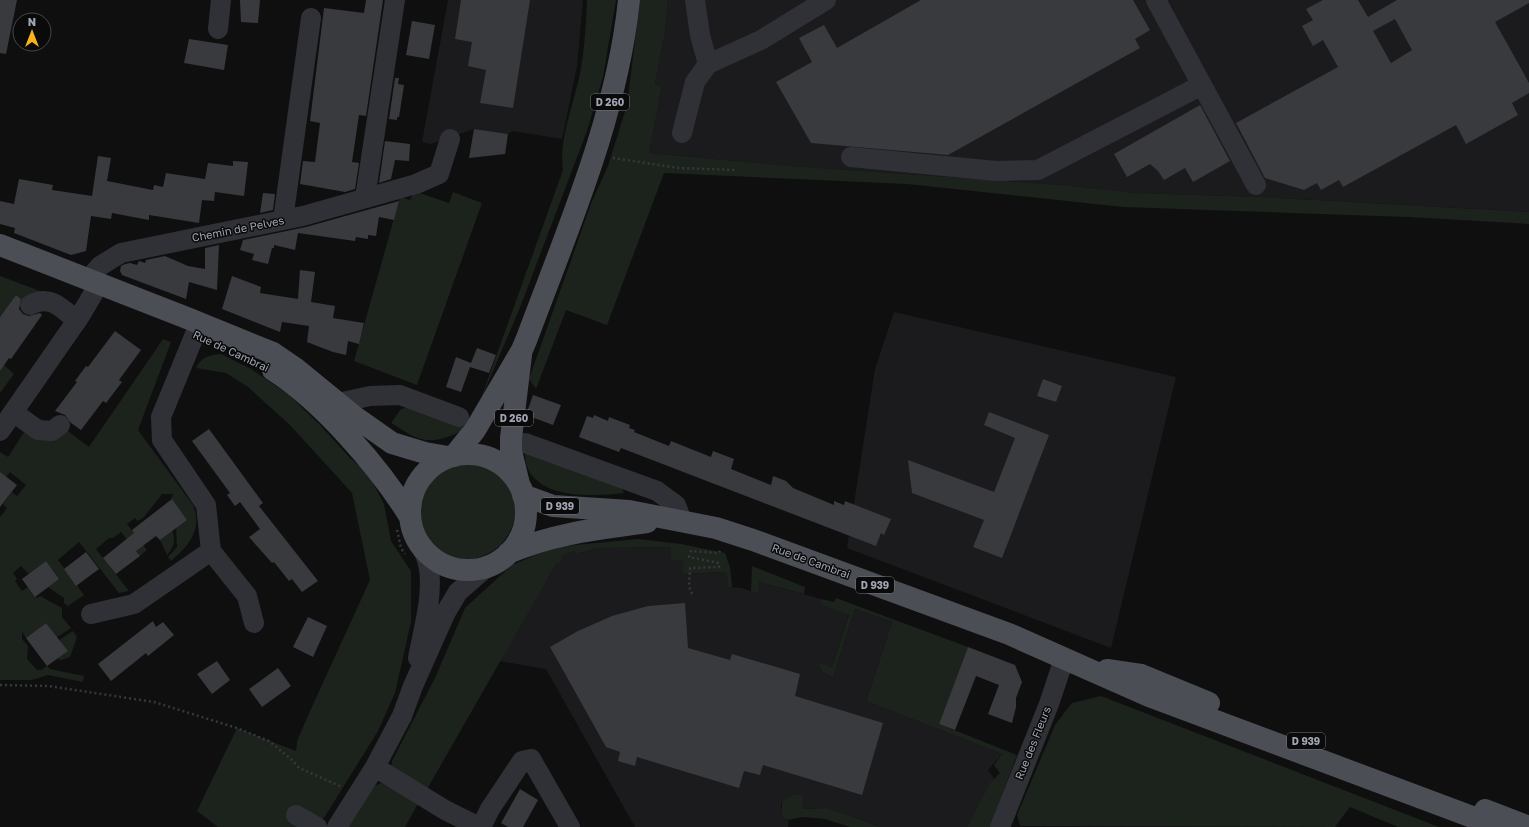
<svg xmlns="http://www.w3.org/2000/svg" width="1529" height="827" font-family="'Golos Text',sans-serif">
	<rect width="100%" height="100%" fill="#0f0f10"/>
	<path fill="#1b1b1d" d="M 448,0 L 583,0 L 577,66 L 562,139 L 513,131 L 508,134 L 474,129 L 431,144 L 422,142 Z
		M 668,0 L 1529,0 L 1529,212 L 1261,197 L 1135,193 L 1063,185 L 790,166 L 649,153 L 662,86 L 655,84 L 665,32 Z
		M 894,312 L 1176,377 L 1111,648 L 847,548 L 875,369 Z
		M 671,547 L 683,561 L 684,574 L 726,572 L 728,587 L 742,588 L 757,593 L 759,582 L 821,599 L 824,606 L 849,614 L 832,667 L 820,663 L 822,670 L 826,675 L 833,677 L 855,609 L 892,622 L 866,701 L 1002,754 L 988,770 L 994,778 L 967,827 L 880,827 L 828,808 L 802,809 L 802,795 L 793,795 L 782,801 L 781,806 L 784,818 L 788,820 L 788,827 L 635,827 L 546,669 L 499,661 L 556,564 L 563,561 L 560,556 L 574,550 L 576,554 L 598,548 Z"/>
	<path fill="#1b231c" d="M 587,0 L 616,0 L 603,77 L 587,131 L 521,305 L 479,404 L 563,170 C 558,139 576,99 581,68 C 585,45 586,22 587,0 Z
		M 640,0 L 668,0 L 665,32 L 655,84 L 662,86 L 649,153 L 790,166 L 1063,185 L 1135,193 L 1261,197 L 1529,212 L 1529,224 L 1409,217 L 1123,207 L 907,184 L 664,173 L 607,325 L 566,310 L 536,389 L 529,379 L 592,201 L 608,166 L 627,105 Z
		M 414,191 L 449,203 L 453,192 L 482,203 L 417,385 L 354,361 L 400,197 L 410,200 Z
		M 0,276 L 51,295 L 25,302 L 16,295 L 0,317 Z
		M 163,339 L 171,342 L 138,430 L 193,505 C 203,529 189,546 171,561 L 168,557 L 177,547 L 176,527 L 187,520 L 171,499 L 173,494 L 162,494 L 144,517 L 138,521 L 135,518 L 127,524 L 147,550 L 140,556 L 121,532 L 113,538 L 109,538 L 96,549 L 129,591 L 119,593 L 79,542 L 58,560 L 84,595 L 68,606 L 64,603 L 64,598 L 48,587 L 59,579 L 46,561 L 29,574 L 21,566 L 13,573 L 17,579 L 15,581 L 22,591 L 28,587 L 37,598 L 40,596 L 62,608 L 62,617 L 71,628 L 57,637 L 46,623 L 26,638 L 22,632 L 22,639 L 28,646 L 27,659 L 37,670 L 41,670 L 47,666 L 50,669 L 84,676 L 83,682 L 48,675 L 32,680 L 0,680 L 0,517 L 7,508 L 3,504 L 12,492 L 17,496 L 26,485 L 10,472 L 6,477 L 0,472 L 0,452 L 8,457 L 26,429 L 65,429 L 89,447 Z
		M 221,354 L 251,369 L 289,395 L 321,426 L 350,458 L 367,472 L 384,504 L 391,541 L 411,571 L 411,622 L 395,693 L 378,731 L 324,818 L 317,820 L 311,827 L 218,827 L 197,811 L 237,728 L 296,751 L 297,741 L 310,711 L 370,580 L 352,493 L 290,425 L 248,387 L 226,373 L 196,368 C 202,357 208,355 221,354 Z
		M 4,365 L 14,374 L 0,393 L 0,371 Z
		M 413,406 L 463,424 L 463,430 C 449,438 431,444 415,437 C 407,434 399,427 391,423 L 401,409 Z
		M 525,450 L 621,488 L 624,493 C 590,497 522,500 525,450 Z
		M417 510a49 49 0 1 1 98 0a49 49 0 1 1-98 0Z
		M 172,530 C 176,540 174,547 167,555 L 160,540 Z
		M 638,539 L 681,544 L 725,553 L 730,567 L 732,587 L 728,587 L 726,572 L 683,574 L 683,561 L 671,559 L 671,547 L 598,548 L 576,554 L 574,551 L 561,556 L 563,561 L 556,564 L 426,791 L 392,769 L 392,761 L 435,678 L 465,608 L 512,565 L 554,547 Z
		M 752,566 L 805,587 L 804,594 L 759,582 L 758,593 L 751,591 Z
		M 836,598 L 968,647 L 939,724 L 1017,755 L 990,827 L 967,827 L 990,783 L 1000,773 L 994,765 L 1002,754 L 866,701 L 892,622 L 855,609 L 833,677 C 826,675 819,671 820,663 L 832,667 L 849,615 L 824,606 L 820,601 L 821,599 L 834,602 Z
		M 73,631 L 77,637 L 70,657 L 61,660 L 57,659 L 67,651 L 59,640 Z
		M 1101,696 L 1439,827 L 1398,827 L 1350,807 L 1335,827 L 1020,826 L 1017,815 L 1055,725 L 1064,713 L 1072,703 Z
		M 384,782 L 419,802 L 405,827 L 347,827 L 371,787 Z
		M 793,795 L 803,795 L 802,809 L 828,808 L 880,827 L 850,827 L 825,819 L 802,817 L 788,820 L 784,818 L 782,813 L 782,801 Z"/>
	<path fill="#383a3e" fill-rule="evenodd" d="M 0,0 L 17,0 L 6,54 L 0,53 Z
		M 240,0 L 260,0 L 258,23 L 241,22 Z
		M 366,0 L 383,0 L 366,116 L 359,115 L 352,162 L 359,163 L 355,189 L 345,192 L 300,184 L 303,161 L 315,162 L 320,123 L 310,121 L 324,8 L 364,13 Z
		M 461,0 L 530,0 L 513,108 L 480,103 L 486,70 L 468,66 L 472,42 L 455,39 Z
		M 921,0 L 1133,0 L 1150,30 L 1135,39 L 1140,48 L 948,155 L 811,143 L 776,82 L 812,62 L 799,38 L 824,25 L 837,48 Z
		M 1323,0 L 1358,0 L 1368,17 L 1397,0 L 1529,0 L 1529,3 L 1495,22 L 1529,83 L 1529,93 L 1512,103 L 1518,115 L 1466,144 L 1456,125 L 1343,187 L 1339,180 L 1321,190 L 1317,183 L 1304,190 L 1265,178 L 1236,123 L 1338,67 L 1323,40 L 1313,46 L 1302,26 L 1313,20 L 1306,9 ZM 1395,19 L 1412,50 L 1391,63 L 1373,31 Z
		M 412,21 L 435,25 L 429,59 L 406,55 Z
		M 189,39 L 228,45 L 224,70 L 184,63 Z
		M 395,78 L 399,78 L 398,84 L 404,85 L 399,117 L 397,117 L 397,120 L 389,119 Z
		M 1200,105 L 1230,161 L 1193,182 L 1185,168 L 1164,180 L 1158,171 L 1150,164 L 1127,177 L 1114,154 Z
		M 474,129 L 508,134 L 505,154 L 469,158 Z
		M 385,141 L 410,144 L 409,161 L 395,160 L 391,179 L 379,183 Z
		M 98,156 L 111,158 L 107,181 L 153,190 L 154,185 L 163,187 L 166,173 L 205,179 L 208,163 L 233,166 L 233,161 L 248,162 L 244,196 L 215,192 L 214,201 L 202,200 L 199,223 L 149,215 L 149,220 L 112,213 L 111,219 L 91,216 L 86,251 L 71,255 L 14,233 L 15,228 L 0,224 L 0,201 L 14,204 L 19,179 L 53,185 L 52,190 L 92,196 Z
		M 263,193 L 275,194 L 273,210 L 260,213 Z
		M 399,201 L 394,220 L 379,217 L 376,236 L 368,235 L 368,239 L 356,237 L 355,241 L 298,233 L 295,250 L 274,245 L 274,248 L 272,248 L 268,264 L 252,260 L 254,254 L 240,250 L 243,240 L 306,227 Z
		M 219,245 L 217,290 L 189,282 L 186,299 L 122,275 L 120,271 L 121,266 L 125,264 L 130,263 L 137,265 L 139,261 L 145,263 L 146,260 L 165,256 L 188,266 L 205,269 L 205,248 Z
		M 300,270 L 315,272 L 311,302 L 335,306 L 333,318 L 364,323 L 359,344 L 348,341 L 346,355 L 333,352 L 307,342 L 309,326 L 282,322 L 280,332 L 222,309 L 232,276 L 261,287 L 260,293 L 298,299 Z
		M 16,295 L 21,299 L 19,309 L 23,314 L 29,316 L 40,313 L 42,315 L 11,359 L 9,358 L 0,371 L 0,317 Z
		M 115,331 L 141,350 L 119,380 L 122,382 L 106,403 L 103,401 L 81,430 L 71,423 L 65,415 L 55,411 L 77,382 L 75,381 L 86,366 L 88,367 Z
		M 477,348 L 496,355 L 489,373 L 470,367 L 461,392 L 446,387 L 456,357 L 471,363 Z
		M 1043,379 L 1062,386 L 1056,402 L 1037,396 Z
		M 533,395 L 561,405 L 553,425 L 526,415 Z
		M 989,412 L 1049,435 L 1002,558 L 973,547 L 984,520 L 912,493 L 908,460 L 994,492 L 1015,438 L 984,425 Z
		M 594,415 L 608,421 L 609,417 L 630,425 L 629,428 L 635,430 L 634,432 L 669,446 L 671,441 L 711,457 L 713,451 L 734,459 L 731,469 L 771,485 L 773,476 L 786,481 L 793,488 L 834,505 L 834,501 L 844,505 L 845,501 L 891,519 L 884,535 L 881,533 L 876,546 L 621,448 L 619,452 L 579,437 L 587,416 L 593,418 Z
		M 209,429 L 263,503 L 259,506 L 318,581 L 302,592 L 292,579 L 289,581 L 274,562 L 272,563 L 249,537 L 260,529 L 240,502 L 235,506 L 227,495 L 230,493 L 192,441 Z
		M 0,472 L 17,485 L 0,507 Z
		M 172,499 L 187,520 L 160,540 L 156,536 L 136,551 L 140,556 L 116,574 L 103,558 L 134,533 L 132,530 Z
		M 86,552 L 99,569 L 76,586 L 64,569 Z
		M 46,561 L 59,579 L 35,597 L 22,579 Z
		M 685,603 L 688,648 L 730,660 L 732,654 L 800,674 L 795,696 L 883,723 L 862,795 L 763,765 L 760,775 L 744,771 L 739,788 L 637,757 L 635,766 L 618,761 L 620,752 L 606,747 L 550,647 L 578,631 L 612,616 L 648,606 Z
		M 308,617 L 327,626 L 313,657 L 293,647 Z
		M 153,621 L 156,627 L 163,622 L 174,635 L 148,656 L 146,653 L 111,681 L 98,664 Z
		M 46,623 L 68,651 L 47,666 L 26,638 Z
		M 968,647 L 1015,665 L 1022,682 L 1016,698 L 1016,707 L 1012,723 L 988,714 L 999,685 L 976,676 L 955,730 L 939,724 Z
		M 217,661 L 230,680 L 212,694 L 197,674 Z
		M 278,668 L 291,686 L 262,707 L 249,689 Z
		M 520,789 L 538,800 L 523,827 L 508,827 L 501,823 Z"/>
	<g fill="none" stroke-linecap="round" stroke-linejoin="round">
		<path stroke="#36383d" stroke-width="2.5" stroke-dasharray="2 3" stroke-linecap="butt" d="M 613,158 L 679,168 L 735,170
			M 397,530 L 401,548 L 405,554
			M 692,594 L 689,586 L 690,568 L 719,567 L 719,563 L 689,557 L 691,551 L 719,553 L 721,548
			M 0,685 L 48,686 L 154,702 L 237,728 L 269,741 L 292,760 L 299,768 L 342,787"/>
		<path stroke="#303136" stroke-width="20" d="M 695,0 L 700,35 L 708,64
			M 1156,0 L 1256,185
			M 218,29 L 221,0
			M 682,133 L 695,82 L 708,64 L 761,40 L 826,0
			M 851,157 L 996,171 L 1038,170 L 1202,85
			M 365,198 L 395,0
			M 283,220 L 311,18
			M 89,279 L 100,266 L 121,253 L 303,216 L 416,184 L 439,174 L 450,139
			M 30,305 C 50,294 62,308 77,321
			M 195,334 L 161,417 L 162,440 L 206,505 L 211,551 L 247,596 L 254,623
			M 338,403 L 370,396 L 400,395 L 459,417
			M 13,412 L 38,430 L 52,431 L 60,425
			M 0,431 L 80,316 L 93,294
			M 525,443 L 657,491 L 676,505 L 682,521
			M 91,614 L 134,604 L 211,551
			M 418,658 C 423,630 433,598 429,569 C 428,562 425,554 422,548
			M 375,767 L 445,810 L 479,827
			M 296,815 L 317,827
			M 337,827 L 375,767 L 402,716 L 413,686 L 446,612 L 458,592 L 488,566
			M 481,827 L 490,809 L 522,761 L 531,759 L 570,827
			M 1000,827 L 1049,704 L 1064,659"/>
		<path stroke="#4c4e55" stroke-width="22" d="M 0,245 L 187,318 L 273,353 L 295,368 L 355,417 L 392,443 L 425,453 L 448,457
			M 273,370 C 322,401 380,468 410,517
			M410 512a58 58 0 1 1 116 0a58 58 0 1 1-116 0Z
			M 454,456 L 475,430 L 522,350 L 527,338 C 568,228 617,117 629,0
			M 519,484 L 511,451 L 511,438 L 521,355
			M 523,495 L 553,506 L 629,511 L 716,528 L 753,540 L 1009,634 L 1149,696 L 1499,827
			M 508,553 C 555,533 597,529 647,522
			M 1107,670 L 1141,675 L 1209,703
			M 1485,810 L 1529,827"/>
	</g>
	<g text-anchor="middle" stroke-width="3" stroke-linejoin="round" paint-order="stroke">
		<g fill="#0a0a0b" stroke="#727680" stroke-width="1">
			<rect x="591" y="94" width="38" height="16" rx="3"/>
			<rect x="495" y="410" width="38" height="16" rx="3"/>
			<rect x="541" y="498" width="38" height="16" rx="3"/>
			<rect x="856" y="577" width="38" height="16" rx="3"/>
			<rect x="1287" y="733" width="38" height="16" rx="3"/>
		</g>
		<g font-size="10" font-weight="bold" fill="#9fa5b2">
			<text x="610" y="106">D 260</text>
			<text x="514" y="422">D 260</text>
			<text x="560" y="510">D 939</text>
			<text x="875" y="589">D 939</text>
			<text x="1306" y="745">D 939</text>
		</g>
		<g font-size="11" fill="#9fa5b2" stroke="#0a0a0b">
			<text transform="translate(238 229) rotate(-11)" y="4">Chemin de Pelves</text>
			<text transform="translate(231 351) rotate(25)" y="4">Rue de Cambrai</text>
			<text transform="translate(811 561) rotate(20)" y="4">Rue de Cambrai</text>
			<text transform="translate(1033 743) rotate(-68)" y="4">Rue des Fleurs</text>
		</g>
	</g>
	<g transform="translate(32 32)"><circle r="19" fill="#0a0a0b" stroke="#46484e"/>
	<path d="M0-3L7 15L0 10L-7 15Z" fill="#f9b11e"/>
	<text y="-6" font-size="11" font-weight="bold" text-anchor="middle" fill="#9fa5b2">N</text>
	</g>
</svg>
